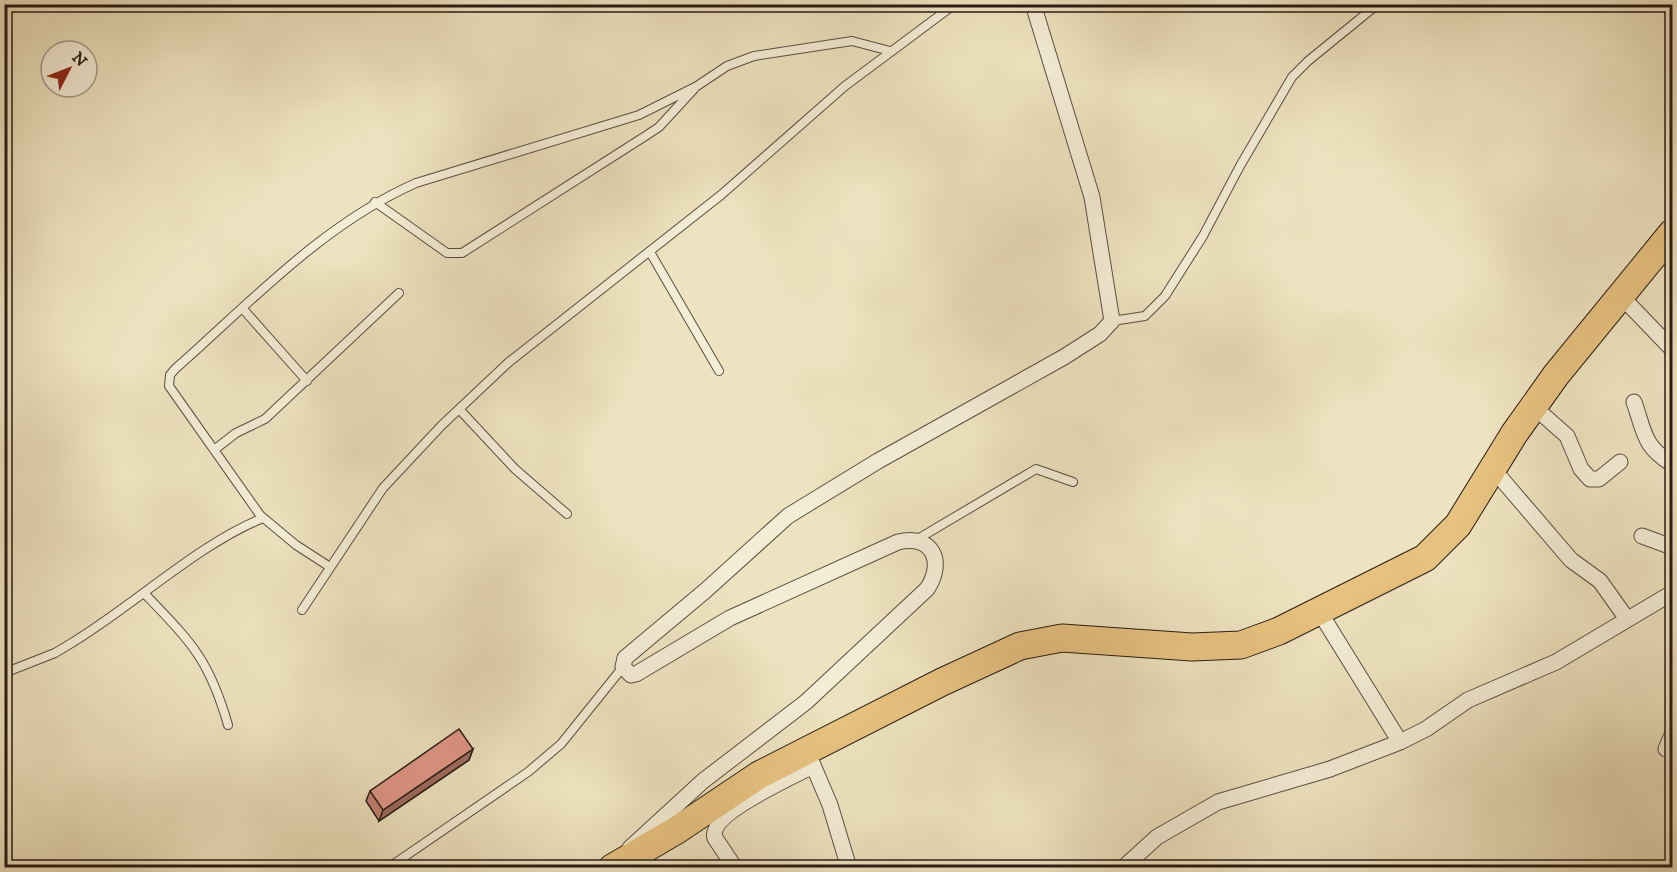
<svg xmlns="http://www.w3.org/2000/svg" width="1677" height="872" font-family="'IM FELL DW Pica',serif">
	<rect width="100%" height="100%" fill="#eee3c0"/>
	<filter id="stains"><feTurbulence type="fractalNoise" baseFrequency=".00333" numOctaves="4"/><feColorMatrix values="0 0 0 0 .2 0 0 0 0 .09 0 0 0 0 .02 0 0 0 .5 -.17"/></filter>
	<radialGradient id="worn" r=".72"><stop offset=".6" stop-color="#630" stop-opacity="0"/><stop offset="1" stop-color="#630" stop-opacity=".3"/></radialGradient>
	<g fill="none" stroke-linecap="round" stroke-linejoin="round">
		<g stroke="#5a4d40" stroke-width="10">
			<path id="lane" d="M 375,202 L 447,253 L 462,253 L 647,135 L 659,127 L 694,89
				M 650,252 L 719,371
				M 243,309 L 307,381
				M 1112,321 L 1145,316 L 1165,296 L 1203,236 L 1240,166 L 1292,77 L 1308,61 L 1378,4
				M 459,409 L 515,469 L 567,514
				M 214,450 L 236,433 L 265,419 L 399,293
				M 916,540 L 1036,469 L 1073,482
				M 330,567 L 296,545 L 260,515 L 169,386 L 170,375 L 175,369 C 251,302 323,224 416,183 L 639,115 L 697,86 L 727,66 L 754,56 L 852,41 L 890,51
				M 145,594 C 191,642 209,659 228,725
				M 302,610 L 383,488 L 442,425 L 509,362 L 721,195 L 845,86 L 955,4
				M 4,673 L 55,653 L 70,644 C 132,607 198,544 263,518
				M 388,868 L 528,772 L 561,744 L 623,667"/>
		</g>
		<g stroke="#5a4d40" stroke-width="17">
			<path id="street" d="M 1620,295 L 1672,349
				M 1634,402 C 1645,433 1643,446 1672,464
				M 1533,406 L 1567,436 L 1581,469 L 1590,479 L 1599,479 L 1620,462
				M 1493,469 L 1571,560 L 1600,581 L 1627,619
				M 1642,536 L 1672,547
				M 1319,611 L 1400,742
				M 1666,749 L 1672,735
				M 810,758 L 830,805 L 849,868
				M 630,848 L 703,781 L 806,702 L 927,589 C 945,562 933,534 898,542 L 730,618 L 636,674 L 631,675 L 623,667 L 625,658 L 705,591 L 788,516 L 878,461 L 1064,357 L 1100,334 L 1112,321 L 1092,197 L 1033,4
				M 735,868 L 715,838 C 707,814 794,776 813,766
				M 1123,868 L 1157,837 L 1218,802 L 1330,769 L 1400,742 L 1426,729 L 1468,700 L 1556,662 L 1672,593"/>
		</g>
		<g stroke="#281b16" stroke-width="29">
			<path id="highway" d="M 612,868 L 677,830 L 759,775 L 942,682 L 1020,646 L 1062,638 L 1192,647 L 1241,645 L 1279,631 L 1425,558 L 1458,525 L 1514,434 L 1556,375 L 1672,233"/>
		</g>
		<use href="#lane" stroke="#f4edd6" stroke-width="8"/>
		<use href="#street" stroke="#f4edd6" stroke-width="15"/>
		<use href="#highway" stroke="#e7c280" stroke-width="27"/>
	</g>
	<path fill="#c28275" stroke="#281b16" stroke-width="1.5" d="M 473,749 L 469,760 L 379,821 L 366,801 L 370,791 Z"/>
	<path fill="#9e6a5f" stroke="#281b16" stroke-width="1.5" d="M 473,749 L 469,760 L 379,821 L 383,810 Z"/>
	<path fill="#e19788" stroke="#281b16" stroke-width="1.5" d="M 459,729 L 473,749 L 383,810 L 370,791 Z"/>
	<rect width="1677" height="872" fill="none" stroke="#eee3c0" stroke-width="24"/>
	<rect x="6" y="6" width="1665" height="860" fill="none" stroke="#281b16" stroke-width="3"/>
	<rect x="12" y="12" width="1653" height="848" fill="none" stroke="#281b16" stroke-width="1.5"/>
	<g transform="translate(69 69) rotate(48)"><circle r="28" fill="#f4edd6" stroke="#a29989" stroke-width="1.5"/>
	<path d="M0-4.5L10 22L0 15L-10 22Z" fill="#8f2418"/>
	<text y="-9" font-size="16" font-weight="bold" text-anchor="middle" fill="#281b16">N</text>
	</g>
	<rect width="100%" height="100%" filter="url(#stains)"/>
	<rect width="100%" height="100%" fill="url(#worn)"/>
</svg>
